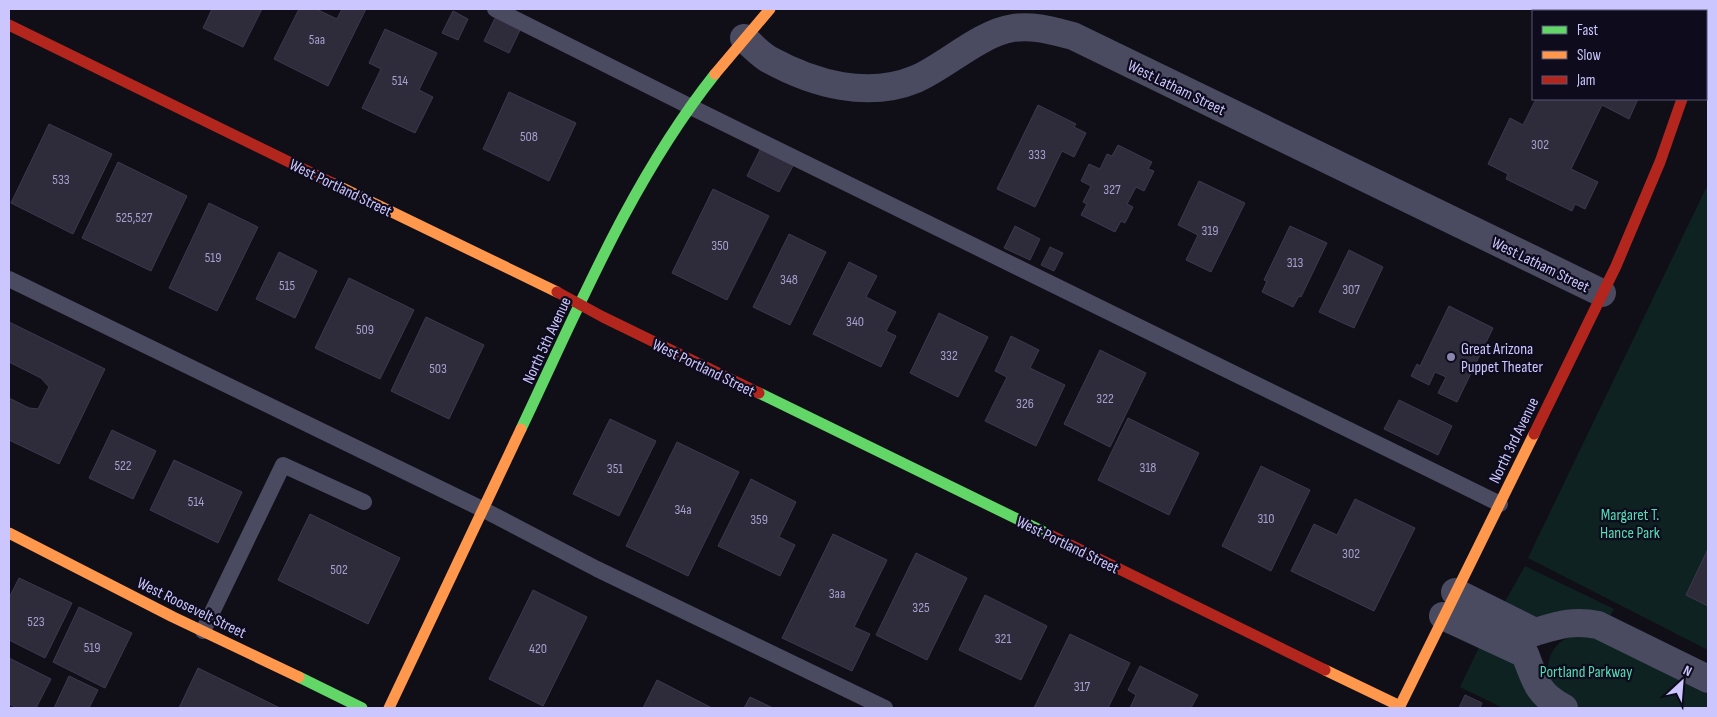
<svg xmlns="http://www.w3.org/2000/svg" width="1717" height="717" font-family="'Sofia Sans Condensed',sans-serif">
	<rect width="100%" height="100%" fill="#100f18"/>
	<path fill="#0e2222" d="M 1708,184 L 1708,650 L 1528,558 Z
		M 1525,566 L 1614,609 L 1610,616 L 1533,619 L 1502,607 Z
		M 1580,632 L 1708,690 L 1708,708 C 1676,708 1645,708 1613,708 C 1603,708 1588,711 1579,707 C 1561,701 1547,689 1548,669 C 1549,647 1562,639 1580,632 Z
		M 1482,641 L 1520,663 L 1546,708 L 1503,708 L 1460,687 Z"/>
	<path fill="#2e2b3b" stroke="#3c394d" d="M 212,9 L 262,9 L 243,47 L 203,28 Z
		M 299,9 L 316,9 L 337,19 L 342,9 L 366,9 L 328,86 L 274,59 Z
		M 453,11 L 468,19 L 458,40 L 442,33 Z
		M 497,14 L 522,26 L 509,53 L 484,41 Z
		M 385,29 L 437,53 L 419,90 L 433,97 L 415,133 L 362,108 L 381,69 L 369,63 Z
		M 509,92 L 576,123 L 549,181 L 483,149 Z
		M 1536,99 L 1638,99 L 1629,119 L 1602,105 L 1571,169 L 1598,182 L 1585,209 L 1575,204 L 1572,211 L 1506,179 L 1508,174 L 1488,164 L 1510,118 L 1523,125 Z
		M 1038,105 L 1076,124 L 1074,127 L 1086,133 L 1074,157 L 1062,151 L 1035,207 L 997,189 Z
		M 49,124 L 112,154 L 73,234 L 11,203 Z
		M 1118,145 L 1152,162 L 1148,169 L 1154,171 L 1144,191 L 1136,187 L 1127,204 L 1133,207 L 1125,223 L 1121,221 L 1115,232 L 1081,215 L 1087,204 L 1083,202 L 1091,186 L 1081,181 L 1089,164 L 1100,169 L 1107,154 L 1112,156 Z
		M 761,148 L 794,164 L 779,192 L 747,176 Z
		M 118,162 L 187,196 L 151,271 L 82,238 Z
		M 1199,181 L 1245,203 L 1211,272 L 1186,260 L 1198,235 L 1178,225 Z
		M 713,189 L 769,216 L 727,300 L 672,273 Z
		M 209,203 L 258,227 L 217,311 L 169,288 Z
		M 1015,226 L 1040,239 L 1030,260 L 1004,248 Z
		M 1290,226 L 1327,243 L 1301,297 L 1299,296 L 1293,307 L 1262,292 L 1267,281 L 1264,280 Z
		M 789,234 L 826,252 L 790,325 L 753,307 Z
		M 1050,247 L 1063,253 L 1054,271 L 1041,265 Z
		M 1349,250 L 1383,267 L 1354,328 L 1319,312 Z
		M 279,252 L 317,271 L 295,318 L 256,299 Z
		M 849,262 L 877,276 L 866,297 L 896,312 L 886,331 L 896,336 L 881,367 L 813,334 Z
		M 349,278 L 414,310 L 380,379 L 315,348 Z
		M 1449,306 L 1493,328 L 1457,402 L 1438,393 L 1446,377 L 1435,372 L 1429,385 L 1411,376 L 1417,364 L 1420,366 Z
		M 939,313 L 988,337 L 958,397 L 910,373 Z
		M 426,317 L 484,345 L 449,419 L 391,391 Z
		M 9,322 L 105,369 L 59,464 L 9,440 L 9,398 L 29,408 L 38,409 L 49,387 L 41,378 L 9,362 Z
		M 1011,336 L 1039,350 L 1030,368 L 1065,385 L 1036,446 L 985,421 L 1007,377 L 995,371 Z
		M 1100,350 L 1146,373 L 1110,447 L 1064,424 Z
		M 1399,400 L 1452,426 L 1438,455 L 1384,429 Z
		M 1128,418 L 1199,453 L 1169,515 L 1098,480 Z
		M 610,419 L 656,441 L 619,516 L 573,494 Z
		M 112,430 L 156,451 L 133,499 L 89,478 Z
		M 677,442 L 739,472 L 688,576 L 626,546 Z
		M 174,460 L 242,492 L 218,543 L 150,510 Z
		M 1261,466 L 1310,490 L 1271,571 L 1222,546 Z
		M 751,479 L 796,502 L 779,537 L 795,545 L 780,576 L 718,546 Z
		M 1355,499 L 1415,528 L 1374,611 L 1291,571 L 1314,524 L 1337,535 Z
		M 310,514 L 400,558 L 368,624 L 278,580 Z
		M 833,534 L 887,560 L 854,627 L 870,634 L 852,671 L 782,638 Z
		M 1708,549 L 1708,606 L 1686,595 Z
		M 916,553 L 967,578 L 927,660 L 876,635 Z
		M 19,578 L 72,603 L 45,658 L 9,640 L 9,598 Z
		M 533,590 L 587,617 L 543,706 L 489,679 Z
		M 985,595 L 1047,626 L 1021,680 L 959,650 Z
		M 79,607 L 132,633 L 105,688 L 53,662 Z
		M 1070,634 L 1130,663 L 1108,708 L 1034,708 Z
		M 9,658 L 51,679 L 36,708 L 17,708 L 9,704 Z
		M 1140,666 L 1198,695 L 1191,708 L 1130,708 L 1136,695 L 1128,690 Z
		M 198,668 L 280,708 L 179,708 Z
		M 69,676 L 98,690 L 89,708 L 54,708 Z
		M 657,680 L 712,708 L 643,708 Z
		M 1465,695 L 1482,703 L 1480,708 L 1459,708 Z
		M 750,697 L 773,708 L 744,708 Z"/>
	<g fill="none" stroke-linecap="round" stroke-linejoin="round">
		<path stroke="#4a4a61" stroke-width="16" d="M 495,9 L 691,107 L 1500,504
			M 9,279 L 484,510 L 597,569 L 885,708
			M 203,631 L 283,465 L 364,502"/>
		<path stroke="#4a4a61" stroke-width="28" d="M 744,38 C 752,46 761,55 770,60 C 814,84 868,99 916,79 C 946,66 980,33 1013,28 C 1034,25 1053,31 1073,36 L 1602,293
			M 1455,592 L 1535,632 C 1559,625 1573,620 1598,625 L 1708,679
			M 1443,616 L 1525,654 C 1535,680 1537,694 1564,708"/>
		<path stroke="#63d668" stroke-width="11" d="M 759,393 L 1050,535
			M 521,429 C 579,307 631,180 715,74
			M 299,677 L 362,708"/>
		<path stroke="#ff974d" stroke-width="11" d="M 1706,14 L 1707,9
			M 715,74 L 770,9
			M 332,183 L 557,292
			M 9,533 L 173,617 L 299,677
			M 1325,670 L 1400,706
			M 389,708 L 521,429
			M 1399,708 L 1534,434"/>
		<path stroke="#b3261e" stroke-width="11" d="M 9,25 L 332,183
			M 557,292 L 603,317 L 759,393
			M 1534,434 L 1616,266 L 1660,162 L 1682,99
			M 1050,535 L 1325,670"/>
	</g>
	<circle fill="#8a86ae" stroke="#0d0b1c" stroke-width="2" cx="1451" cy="357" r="5"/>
	<g text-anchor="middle" stroke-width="4.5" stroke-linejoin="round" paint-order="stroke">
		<g font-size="14" fill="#a49fcd">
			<text x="317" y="44">5aa</text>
			<text x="400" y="85">514</text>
			<text x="529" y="141">508</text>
			<text x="1540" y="149">302</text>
			<text x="1037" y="159">333</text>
			<text x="61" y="184">533</text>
			<text x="1112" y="194">327</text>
			<text x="134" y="222">525,527</text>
			<text x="1210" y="235">319</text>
			<text x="720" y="250">350</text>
			<text x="213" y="262">519</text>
			<text x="1295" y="267">313</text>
			<text x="789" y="284">348</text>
			<text x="287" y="290">515</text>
			<text x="1351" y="294">307</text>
			<text x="855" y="326">340</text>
			<text x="365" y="334">509</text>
			<text x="949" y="360">332</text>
			<text x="438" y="373">503</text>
			<text x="1105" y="403">322</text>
			<text x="1025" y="408">326</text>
			<text x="123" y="470">522</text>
			<text x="1148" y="472">318</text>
			<text x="615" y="473">351</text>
			<text x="196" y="506">514</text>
			<text x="683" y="514">34a</text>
			<text x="1266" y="523">310</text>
			<text x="759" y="524">359</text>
			<text x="1351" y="558">302</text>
			<text x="339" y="574">502</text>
			<text x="837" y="598">3aa</text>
			<text x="921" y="612">325</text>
			<text x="36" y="626">523</text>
			<text x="1003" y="643">321</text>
			<text x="92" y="652">519</text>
			<text x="538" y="653">420</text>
			<text x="1082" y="691">317</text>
		</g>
		<g font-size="16" fill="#cbc6fe" stroke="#0d0b1c">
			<text transform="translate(1177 87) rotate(26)" y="6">West Latham Street</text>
			<text transform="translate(341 187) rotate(26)" y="6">West Portland Street</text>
			<text transform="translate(1541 264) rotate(26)" y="6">West Latham Street</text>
			<text transform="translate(546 340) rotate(-65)" y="6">North 5th Avenue</text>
			<text transform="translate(704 367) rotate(26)" y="6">West Portland Street</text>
			<text transform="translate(1513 440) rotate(-64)" y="6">North 3rd Avenue</text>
			<text transform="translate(1068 544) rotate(26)" y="6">West Portland Street</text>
			<text transform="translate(192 607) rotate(26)" y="6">West Roosevelt Street</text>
		</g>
		<g font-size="16" fill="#cbc6fe" stroke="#0d0b1c" text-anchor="start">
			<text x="1461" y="354">Great Arizona<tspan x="1461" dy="18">Puppet Theater</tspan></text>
		</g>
		<g font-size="16" fill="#54dcb6" stroke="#0d0b1c">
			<text x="1630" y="520">Margaret T.<tspan x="1630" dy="18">Hance Park</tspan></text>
			<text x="1586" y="677">Portland Parkway</text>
		</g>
	</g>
	<rect width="1717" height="717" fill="none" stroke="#cbc6fe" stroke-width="20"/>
	<rect x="1532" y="10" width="175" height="90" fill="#0d0b1c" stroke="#595676"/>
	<rect x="1542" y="26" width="25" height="8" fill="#63d668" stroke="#595676"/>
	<text x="1577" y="35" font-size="15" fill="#cbc6fe">Fast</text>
	<rect x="1542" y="51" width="25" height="8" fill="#ff974d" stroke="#595676"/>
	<text x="1577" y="60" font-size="15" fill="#cbc6fe">Slow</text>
	<rect x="1542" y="76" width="25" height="8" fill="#b3261e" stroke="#595676"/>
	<text x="1577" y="85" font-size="15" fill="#cbc6fe">Jam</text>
	<g transform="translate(1682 682) rotate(26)" stroke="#0d0b1c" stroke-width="4" paint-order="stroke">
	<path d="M0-4L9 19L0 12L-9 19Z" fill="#cbc6fe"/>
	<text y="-8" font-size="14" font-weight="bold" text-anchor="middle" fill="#cbc6fe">N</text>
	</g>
</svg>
